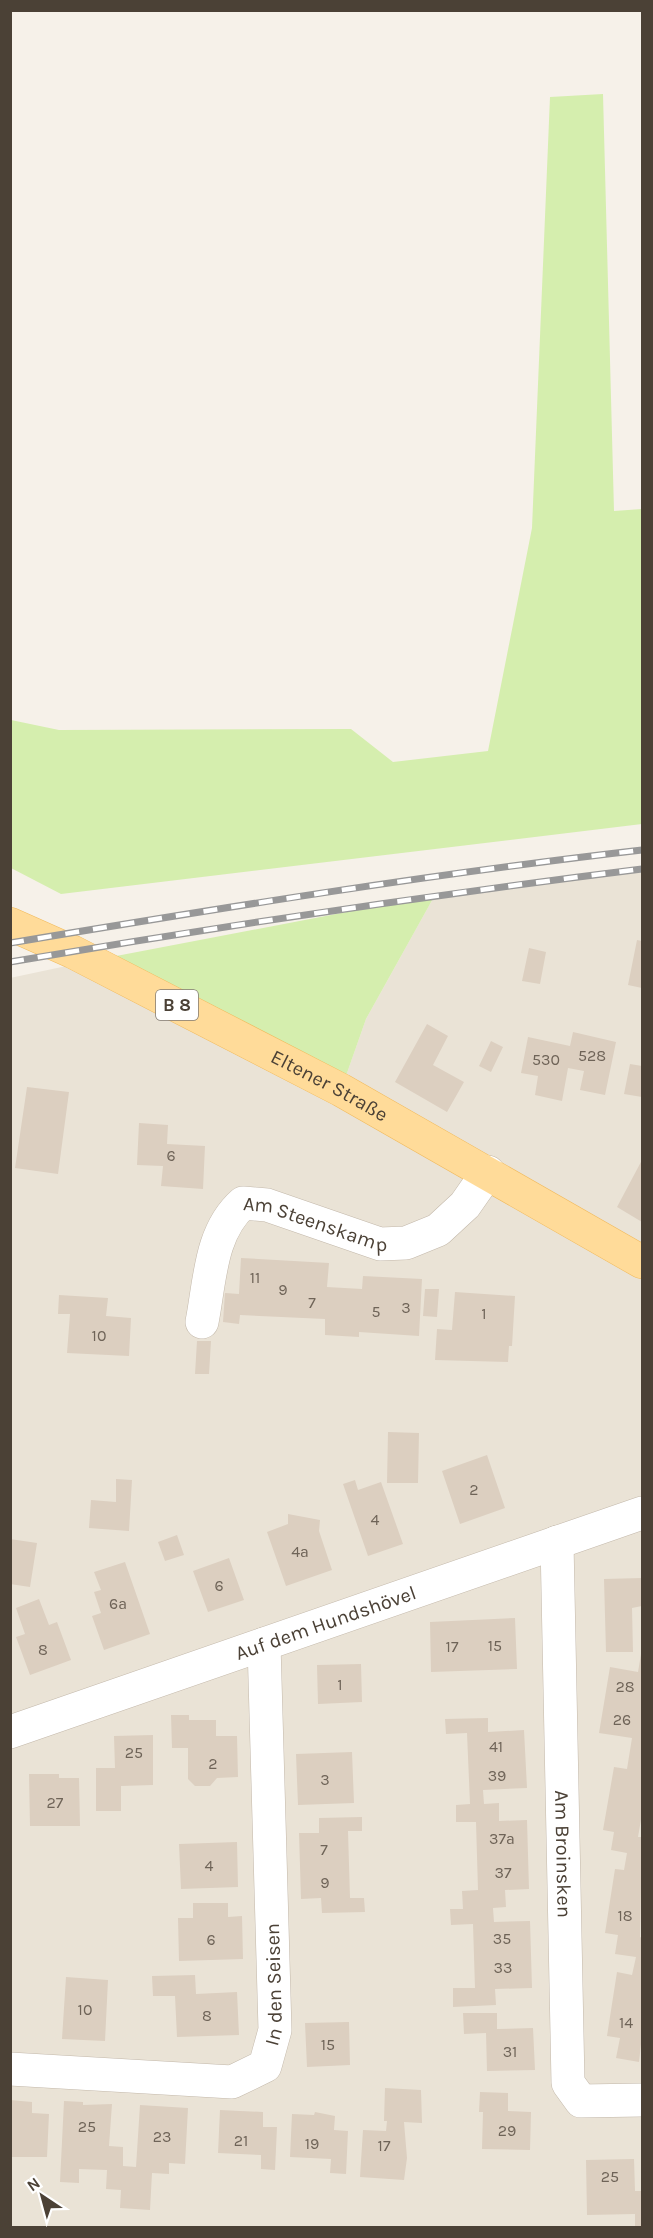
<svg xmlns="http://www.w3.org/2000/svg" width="653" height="2238" font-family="Karla,sans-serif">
	<rect width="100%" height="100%" fill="#f6f1e9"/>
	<path fill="#eae3d6" d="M 642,869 L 642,2227 L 11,2227 L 10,978 L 90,961 L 341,1090 L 366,1019 L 435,895 Z"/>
	<path fill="#d5eeae" d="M 603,94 L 614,511 L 642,509 L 642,824 L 61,894 L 11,868 L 11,720 L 59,730 L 351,729 L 393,762 L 488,751 L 532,528 L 550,97 Z
		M 435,895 L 366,1019 L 341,1090 L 90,961 Z"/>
	<path fill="#dccfc0" d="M 637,940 L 642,941 L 642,988 L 628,985 Z
		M 529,948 L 546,952 L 540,984 L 522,981 Z
		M 427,1024 L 448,1036 L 433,1065 L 464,1082 L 447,1112 L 395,1082 Z
		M 573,1032 L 616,1042 L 605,1095 L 580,1090 L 584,1071 L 568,1068 L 562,1101 L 535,1095 L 538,1076 L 521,1073 L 528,1037 L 570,1046 Z
		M 491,1041 L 503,1047 L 491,1072 L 479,1066 Z
		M 630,1064 L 642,1066 L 642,1097 L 624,1094 Z
		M 27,1087 L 69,1092 L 58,1174 L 15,1168 Z
		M 139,1123 L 168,1125 L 167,1144 L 205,1146 L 203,1189 L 161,1186 L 163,1166 L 137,1165 Z
		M 642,1160 L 642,1222 L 617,1207 Z
		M 241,1258 L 329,1263 L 327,1287 L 362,1289 L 363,1276 L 422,1279 L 419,1336 L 359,1332 L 359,1337 L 325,1335 L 325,1319 L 240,1315 L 239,1324 L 223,1322 L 225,1293 L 239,1294 Z
		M 425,1289 L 439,1289 L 437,1317 L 423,1316 Z
		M 455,1292 L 515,1296 L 512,1346 L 509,1346 L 508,1362 L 435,1360 L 437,1329 L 452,1330 Z
		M 59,1295 L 108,1298 L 106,1316 L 131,1318 L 129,1356 L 67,1353 L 70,1314 L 58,1314 Z
		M 197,1341 L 211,1341 L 209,1374 L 195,1374 Z
		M 388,1432 L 419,1433 L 418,1483 L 387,1483 Z
		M 487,1455 L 505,1508 L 460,1524 L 442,1471 Z
		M 116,1479 L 132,1480 L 129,1531 L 89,1528 L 91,1500 L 116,1502 Z
		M 355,1480 L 358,1490 L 381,1482 L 403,1544 L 368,1556 L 343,1484 Z
		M 288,1514 L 320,1520 L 319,1531 L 332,1570 L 286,1586 L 267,1532 L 288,1524 Z
		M 177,1535 L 184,1555 L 165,1561 L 158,1542 Z
		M 10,1539 L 37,1543 L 30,1587 L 10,1584 Z
		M 229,1558 L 244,1600 L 208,1612 L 193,1571 Z
		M 125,1562 L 150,1634 L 104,1650 L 92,1616 L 101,1613 L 94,1592 L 101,1590 L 94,1572 Z
		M 642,1578 L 642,1606 L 632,1608 L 633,1652 L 606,1652 L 604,1579 Z
		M 39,1599 L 49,1625 L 57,1622 L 71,1660 L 30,1675 L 16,1637 L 25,1634 L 16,1608 Z
		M 515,1618 L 517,1669 L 431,1672 L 430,1622 Z
		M 641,1654 L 642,1814 L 638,1837 L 642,1837 L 640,1937 L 642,1938 L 642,2035 L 639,2062 L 616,2058 L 620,2038 L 607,2036 L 617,1972 L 632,1975 L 636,1957 L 615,1954 L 618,1935 L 605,1933 L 615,1869 L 624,1870 L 627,1853 L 611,1850 L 614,1832 L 603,1830 L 614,1767 L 627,1769 L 632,1738 L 599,1733 L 610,1667 L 638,1672 Z
		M 361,1664 L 362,1702 L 318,1704 L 317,1665 Z
		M 171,1715 L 189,1715 L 189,1720 L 216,1720 L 216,1736 L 237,1736 L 238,1777 L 217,1778 L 210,1786 L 195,1786 L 188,1779 L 188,1748 L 172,1748 Z
		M 488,1718 L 488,1732 L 524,1730 L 527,1788 L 483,1790 L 484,1804 L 499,1803 L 499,1821 L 527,1820 L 529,1889 L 505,1890 L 506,1907 L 493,1908 L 494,1922 L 530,1921 L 532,1988 L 495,1989 L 496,2005 L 453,2007 L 453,1988 L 475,1988 L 473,1924 L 451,1925 L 450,1909 L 463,1909 L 462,1891 L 478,1890 L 476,1822 L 456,1822 L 456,1805 L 470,1804 L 467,1733 L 446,1734 L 445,1719 Z
		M 153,1735 L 153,1785 L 121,1786 L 121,1811 L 96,1811 L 96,1768 L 115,1768 L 114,1736 Z
		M 352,1752 L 354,1803 L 298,1805 L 296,1754 Z
		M 29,1774 L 59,1774 L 59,1778 L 79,1778 L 80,1826 L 30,1826 Z
		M 362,1817 L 362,1831 L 348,1831 L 350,1898 L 364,1898 L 365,1912 L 322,1913 L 321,1898 L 301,1899 L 299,1833 L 319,1833 L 319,1818 Z
		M 237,1842 L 238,1887 L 181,1889 L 179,1844 Z
		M 193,1903 L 228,1903 L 228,1917 L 242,1916 L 243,1959 L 179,1961 L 178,1918 L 193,1918 Z
		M 195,1975 L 196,1994 L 237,1992 L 239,2035 L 177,2037 L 175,1996 L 153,1996 L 152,1976 Z
		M 66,1977 L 108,1980 L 105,2041 L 62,2039 Z
		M 463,2013 L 497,2013 L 497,2029 L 533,2028 L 535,2070 L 487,2071 L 486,2033 L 464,2034 Z
		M 349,2022 L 350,2065 L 307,2067 L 305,2023 Z
		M 385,2088 L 421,2090 L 422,2123 L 404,2122 L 407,2158 L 404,2180 L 360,2177 L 363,2130 L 386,2131 L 387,2121 L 384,2121 Z
		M 480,2092 L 508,2093 L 508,2111 L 531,2112 L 530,2150 L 482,2149 L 483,2112 L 479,2112 Z
		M 10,2100 L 32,2102 L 32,2113 L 49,2114 L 47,2157 L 10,2157 Z
		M 64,2101 L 83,2102 L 83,2105 L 112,2104 L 109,2146 L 123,2147 L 123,2166 L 136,2167 L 140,2105 L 188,2108 L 185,2164 L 169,2163 L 169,2174 L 152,2173 L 150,2210 L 120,2208 L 121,2190 L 106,2189 L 107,2170 L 79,2169 L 79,2183 L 60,2182 Z
		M 220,2110 L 263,2112 L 263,2127 L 277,2127 L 275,2170 L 261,2169 L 261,2155 L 218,2153 Z
		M 315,2112 L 335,2116 L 334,2130 L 348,2131 L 346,2174 L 330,2173 L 331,2159 L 290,2157 L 292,2114 L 314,2115 Z
		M 634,2159 L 635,2191 L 642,2191 L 642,2228 L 635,2228 L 635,2214 L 587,2215 L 586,2160 Z"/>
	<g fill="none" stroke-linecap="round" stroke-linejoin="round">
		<g stroke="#c3b8aa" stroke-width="34">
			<g id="minor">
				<path id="s1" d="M 202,1322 C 210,1281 210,1232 243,1203 L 267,1205 L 380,1244 L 406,1243 L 438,1230 L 465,1205 L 488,1172"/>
				<path id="s2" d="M 557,1542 L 568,2083 L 581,2101 L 642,2100"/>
				<path id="s3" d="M 10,1732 L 642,1513"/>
				<path id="s4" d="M 10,2069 L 232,2082 L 265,2066 L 275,2030 L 264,1644"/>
			</g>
		</g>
		<g stroke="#f1ba5c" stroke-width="34">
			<g id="primary">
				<path id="s5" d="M 10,924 L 73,952 L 341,1090 L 642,1262"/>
			</g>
		</g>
		<use href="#minor" stroke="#fff" stroke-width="33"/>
		<use href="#primary" stroke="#ffdb99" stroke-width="33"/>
		<g stroke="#989898" stroke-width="7">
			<path id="rail" d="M 10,943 C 221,908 431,874 642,850
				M 10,962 C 221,926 431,895 642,869"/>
		</g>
		<use href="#rail" stroke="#fff" stroke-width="4.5" stroke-dasharray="14" stroke-linecap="butt"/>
	</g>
	<g text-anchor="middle" stroke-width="6" stroke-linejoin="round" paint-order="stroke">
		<g font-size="16" fill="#6f6458">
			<text x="592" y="1061">528</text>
			<text x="546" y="1065">530</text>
			<text x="171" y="1161">6</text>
			<text x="255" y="1283">11</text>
			<text x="283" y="1295">9</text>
			<text x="312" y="1308">7</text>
			<text x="406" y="1313">3</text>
			<text x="376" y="1317">5</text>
			<text x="484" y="1319">1</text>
			<text x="99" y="1341">10</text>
			<text x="474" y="1495">2</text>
			<text x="375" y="1525">4</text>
			<text x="300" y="1557">4a</text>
			<text x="219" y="1591">6</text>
			<text x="118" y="1609">6a</text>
			<text x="495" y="1651">15</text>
			<text x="452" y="1652">17</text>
			<text x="43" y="1655">8</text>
			<text x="340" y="1690">1</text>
			<text x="625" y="1692">28</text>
			<text x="622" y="1725">26</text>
			<text x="496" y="1752">41</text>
			<text x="134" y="1758">25</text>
			<text x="213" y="1769">2</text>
			<text x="497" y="1781">39</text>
			<text x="325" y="1785">3</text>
			<text x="55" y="1808">27</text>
			<text x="502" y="1844">37a</text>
			<text x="324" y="1855">7</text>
			<text x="209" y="1871">4</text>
			<text x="503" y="1878">37</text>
			<text x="325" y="1888">9</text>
			<text x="625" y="1921">18</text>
			<text x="502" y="1944">35</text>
			<text x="211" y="1945">6</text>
			<text x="503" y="1973">33</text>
			<text x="85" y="2015">10</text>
			<text x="207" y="2021">8</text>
			<text x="626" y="2028">14</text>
			<text x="328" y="2050">15</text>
			<text x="510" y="2057">31</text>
			<text x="87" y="2132">25</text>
			<text x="507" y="2136">29</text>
			<text x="162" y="2142">23</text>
			<text x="241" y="2146">21</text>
			<text x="312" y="2149">19</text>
			<text x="384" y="2151">17</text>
			<text x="610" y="2182">25</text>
		</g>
		<rect fill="#fff" stroke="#817a72" stroke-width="1.5" x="156" y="990" width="42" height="30" rx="4.5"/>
		<g font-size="18" font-weight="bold" fill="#4b4136">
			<text x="177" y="1011">B 8</text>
		</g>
		<g font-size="20" fill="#4b4136" stroke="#fff">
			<text dy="7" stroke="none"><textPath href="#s5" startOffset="358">Eltener Straße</textPath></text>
			<text dy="7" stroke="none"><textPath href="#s1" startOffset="204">Am Steenskamp</textPath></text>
			<text dy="7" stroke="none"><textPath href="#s3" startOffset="334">Auf dem Hundshövel</textPath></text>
			<text dy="7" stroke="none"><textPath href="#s2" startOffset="312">Am Broinsken</textPath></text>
			<text dy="7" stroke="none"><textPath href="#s4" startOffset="342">In den Seisen</textPath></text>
		</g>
	</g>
	<rect width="653" height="2238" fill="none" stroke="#4b4136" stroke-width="24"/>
	<g transform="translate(42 2196) rotate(324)" stroke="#ffffff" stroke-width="4.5" paint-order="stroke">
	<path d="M0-4.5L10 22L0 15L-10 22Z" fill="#4b4136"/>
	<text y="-9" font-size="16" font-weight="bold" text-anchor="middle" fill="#4b4136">N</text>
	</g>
</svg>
